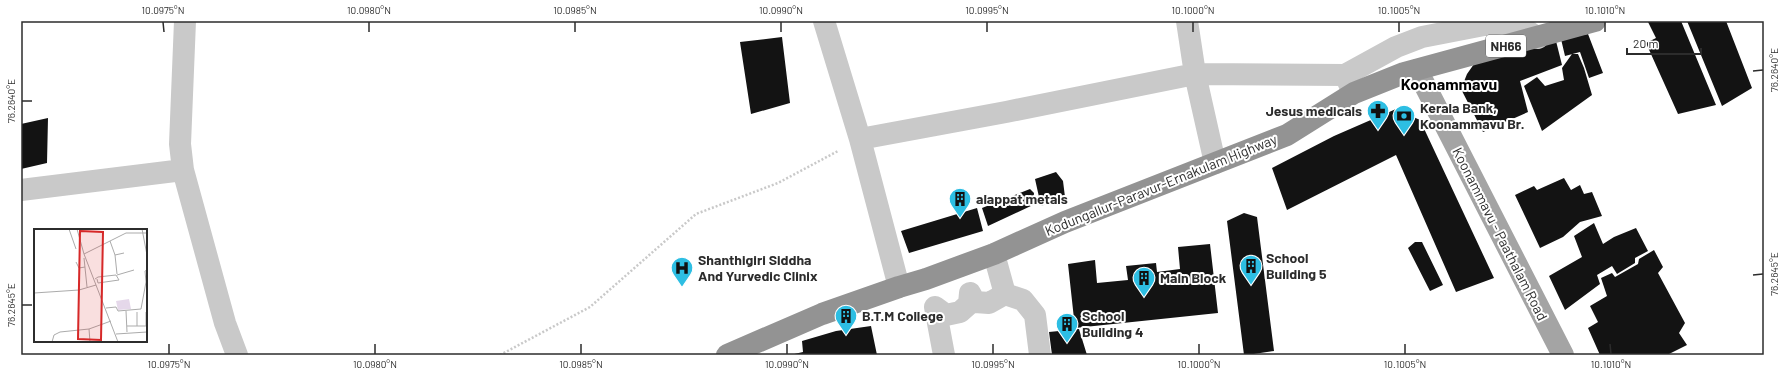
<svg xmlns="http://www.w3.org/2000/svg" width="1785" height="376" font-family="Barlow,sans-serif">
	<rect width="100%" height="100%" fill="#fff"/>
	<path fill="#131313" d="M 1651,21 L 1681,21 L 1716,105 L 1678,114 L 1646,43 L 1656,38 L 1648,22 Z
		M 1687,21 L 1726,21 L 1752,88 L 1722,106 Z
		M 1588,34 L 1603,73 L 1589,78 L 1580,52 L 1565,56 L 1561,39 Z
		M 782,37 L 790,103 L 751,114 L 740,42 Z
		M 1555,37 L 1562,65 L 1520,81 L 1528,112 L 1483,132 L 1461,89 L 1467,74 L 1474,64 Z
		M 1572,54 L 1578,54 L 1584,68 L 1592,95 L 1542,131 L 1524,86 L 1537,77 L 1545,86 L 1564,80 L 1562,68 Z
		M 1396,109 L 1420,120 L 1494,278 L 1456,292 L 1396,155 L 1287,210 L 1272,168 L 1334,136 Z
		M 48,118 L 47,163 L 21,169 L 21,124 Z
		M 1056,172 L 1063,181 L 1065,197 L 1041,206 L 1035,179 Z
		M 1564,178 L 1571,190 L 1580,185 L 1584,194 L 1592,192 L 1602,216 L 1580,222 L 1563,237 L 1540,248 L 1515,195 L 1534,186 L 1537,190 Z
		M 1030,189 L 1034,193 L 1033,205 L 988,226 L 982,208 Z
		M 977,208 L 983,231 L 909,253 L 901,231 Z
		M 1244,213 L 1257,217 L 1274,351 L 1247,355 L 1244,355 L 1227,221 Z
		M 1594,223 L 1603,244 L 1614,237 L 1636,228 L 1648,251 L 1635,258 L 1635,263 L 1617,274 L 1612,266 L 1597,275 L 1600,284 L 1565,310 L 1549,276 L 1582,257 L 1574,236 Z
		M 1415,242 L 1422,242 L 1443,285 L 1430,291 L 1408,248 Z
		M 1210,244 L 1218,313 L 1075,328 L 1068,264 L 1095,260 L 1097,283 L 1128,280 L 1126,266 L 1156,263 L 1157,272 L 1180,269 L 1178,247 Z
		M 1654,250 L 1663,267 L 1658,273 L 1685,323 L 1679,333 L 1687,345 L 1667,355 L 1600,355 L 1588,328 L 1598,322 L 1590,306 L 1607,296 L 1601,278 L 1612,273 L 1615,277 L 1638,264 L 1639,259 Z
		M 871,326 L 877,355 L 790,355 L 803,352 L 802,341 L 836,331 Z
		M 1079,329 L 1087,355 L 1052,355 L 1049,332 Z"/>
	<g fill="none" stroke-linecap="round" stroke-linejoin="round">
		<path stroke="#c9c9c9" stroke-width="2.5" stroke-dasharray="2 2" stroke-linecap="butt" d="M 500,355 L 590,307 L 696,214 L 778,183 L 838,151"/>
		<path stroke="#c9c9c9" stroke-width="22" d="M 185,21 L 180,144 L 183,170 L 225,323 L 237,355
			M 824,21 L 860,139 L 899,287
			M 1187,21 L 1195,74 L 1215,163
			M 1351,88 L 1345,75 L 1396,47 L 1422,37 L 1484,25 L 1508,23 L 1523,28 L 1538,38
			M 860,139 L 1006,112 L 1195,74 L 1345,75
			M 21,190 L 183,170
			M 994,254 L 1005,294
			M 944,355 L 935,307 L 946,315 L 960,312 L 969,304 L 970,293 L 975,302 L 989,303 L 1005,294 L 1023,300 L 1035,315 L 1040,355"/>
		<path stroke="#a4a4a4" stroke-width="22" d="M 1417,70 L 1563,355"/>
		<path stroke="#939393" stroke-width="22" d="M 727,355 L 822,314 L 899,287 L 926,279 L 994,254 L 1065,222 L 1287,135 L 1354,93 L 1404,73 L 1595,21"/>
	</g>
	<path fill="none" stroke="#2c2c2c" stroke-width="1.5" d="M 163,22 L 164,32M 369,22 L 369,32M 575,22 L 575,32M 781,22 L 781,32M 987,22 L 987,32M 1193,22 L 1193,32M 1399,22 L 1399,32M 1605,22 L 1605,32M 1753,71 L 1763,70M 22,101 L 32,101M 1753,275 L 1763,274M 22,305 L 32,305M 169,344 L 169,354M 375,344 L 375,354M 581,344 L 581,354M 787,344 L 787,354M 993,344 L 993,354M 1199,344 L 1199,354M 1405,344 L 1405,354M 1610,344 L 1611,354"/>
	<defs>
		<g id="pharmacy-pin" transform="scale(1.15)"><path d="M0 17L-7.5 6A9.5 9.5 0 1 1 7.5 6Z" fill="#2dbee3" stroke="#fff"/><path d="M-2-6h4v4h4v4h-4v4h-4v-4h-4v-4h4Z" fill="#111"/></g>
		<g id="bank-pin" transform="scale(1.15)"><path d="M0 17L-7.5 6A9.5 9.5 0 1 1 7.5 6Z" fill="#2dbee3" stroke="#fff"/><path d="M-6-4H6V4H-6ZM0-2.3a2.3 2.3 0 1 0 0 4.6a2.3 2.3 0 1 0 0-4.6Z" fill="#111"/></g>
		<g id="building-pin" transform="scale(1.15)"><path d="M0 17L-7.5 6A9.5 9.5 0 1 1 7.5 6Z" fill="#2dbee3" stroke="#fff"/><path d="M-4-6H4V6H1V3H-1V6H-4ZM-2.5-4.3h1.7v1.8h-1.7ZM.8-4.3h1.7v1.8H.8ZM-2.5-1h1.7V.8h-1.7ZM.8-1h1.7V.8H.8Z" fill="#111"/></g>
		<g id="hospital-pin" transform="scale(1.15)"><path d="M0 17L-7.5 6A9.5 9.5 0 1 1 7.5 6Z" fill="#2dbee3" stroke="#fff"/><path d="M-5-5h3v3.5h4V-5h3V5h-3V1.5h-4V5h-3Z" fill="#111"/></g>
	</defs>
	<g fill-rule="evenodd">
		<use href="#pharmacy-pin" x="1378" y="111"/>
		<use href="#bank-pin" x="1404" y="116"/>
		<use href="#building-pin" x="960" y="199"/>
		<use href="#building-pin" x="1251" y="266"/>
		<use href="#hospital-pin" x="682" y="268"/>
		<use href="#building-pin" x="1144" y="278"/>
		<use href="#building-pin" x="846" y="316"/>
		<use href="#building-pin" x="1067" y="324"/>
	</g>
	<g text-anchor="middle" stroke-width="4" stroke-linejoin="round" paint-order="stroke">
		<rect fill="#fff" stroke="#6b6b6b" stroke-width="1" x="1486" y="35" width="40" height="22" rx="3"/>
		<g font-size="13" font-weight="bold" fill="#2c2c2c">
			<text x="1506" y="51">NH66</text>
		</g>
		<g font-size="14" font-weight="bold" fill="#2c2c2c" stroke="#fff" text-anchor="start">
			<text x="1420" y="113">Kerala Bank,<tspan x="1420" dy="16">Koonammavu Br.</tspan></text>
			<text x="1362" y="116" text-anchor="end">Jesus medicals</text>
			<text x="976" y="204">alappat metals</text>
			<text x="1266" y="263">School<tspan x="1266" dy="16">Building 5</tspan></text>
			<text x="698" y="265">Shanthigiri Siddha<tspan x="698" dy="16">And Yurvedic Clinix</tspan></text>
			<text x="1160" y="283">Main Block</text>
			<text x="862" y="321">B.T.M College</text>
			<text x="1082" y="321">School<tspan x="1082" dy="16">Building 4</tspan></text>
		</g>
		<g font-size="14" fill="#2c2c2c" stroke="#fff">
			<text transform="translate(1161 185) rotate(-22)" y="5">Kodungallur-Paravur-Ernakulam Highway</text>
			<text transform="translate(1500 234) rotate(63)" y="5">Koonammavu - Paathalam Road</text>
		</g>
		<g font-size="16" font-weight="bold" fill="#000" stroke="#fff">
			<text x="1449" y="90">Koonammavu</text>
		</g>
	</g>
	<g transform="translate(34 229)">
		<rect width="113" height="113" fill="#fff"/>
		<path d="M 95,70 L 97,80 L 84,81 L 82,72 Z" fill="#e5d8ea"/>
		<path fill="none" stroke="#ababab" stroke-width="1" d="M 35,0 L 42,20M 43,0 L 50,25 L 84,113M 108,0 L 113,26M 76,12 L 81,26 L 90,24M 50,25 L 92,4 L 113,4M 81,26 L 83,45M 50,29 L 53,58M 42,33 L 45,39 L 51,38M 83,46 L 100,41M 61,50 L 64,48 L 82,46 L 85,51 L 64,54 L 63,50M 0,64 L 45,61 L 62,56M 72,79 L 82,78 L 84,82 L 107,80 L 112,53 L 111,42 L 113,41M 92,82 L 93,103M 103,83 L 103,97M 93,97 L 113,97M 112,97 L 112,83M 55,100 L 56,113M 82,105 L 113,103M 18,113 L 20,106 L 26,103 L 55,100 L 77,92"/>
		<path fill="#d62828" fill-opacity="0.15" stroke="#d62828" stroke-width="2" d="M 46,2 L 69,3 L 67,111 L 44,110 Z"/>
		<rect width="113" height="113" fill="none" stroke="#2c2c2c" stroke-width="2"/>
	</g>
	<rect width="1785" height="376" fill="none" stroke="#ffffff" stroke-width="44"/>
	<path d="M1627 48v6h74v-6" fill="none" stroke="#2c2c2c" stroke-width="2"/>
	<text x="1633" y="48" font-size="12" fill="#2c2c2c" stroke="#ffffff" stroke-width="3" paint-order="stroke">20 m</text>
	<rect x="22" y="22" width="1741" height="332" fill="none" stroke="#2c2c2c" stroke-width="1.5"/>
	<g font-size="10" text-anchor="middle" fill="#2c2c2c">
		<text x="163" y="14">10.0975°N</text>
		<text x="369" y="14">10.0980°N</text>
		<text x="575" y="14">10.0985°N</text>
		<text x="781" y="14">10.0990°N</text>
		<text x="987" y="14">10.0995°N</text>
		<text x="1193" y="14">10.1000°N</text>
		<text x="1399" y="14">10.1005°N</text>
		<text x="1605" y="14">10.1010°N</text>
		<text transform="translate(1774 70) rotate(-90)" y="4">76.2640°E</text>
		<text transform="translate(11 101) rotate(-90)" y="4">76.2640°E</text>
		<text transform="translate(1774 274) rotate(-90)" y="4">76.2645°E</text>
		<text transform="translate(11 305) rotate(-90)" y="4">76.2645°E</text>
		<text x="169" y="368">10.0975°N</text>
		<text x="375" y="368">10.0980°N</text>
		<text x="581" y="368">10.0985°N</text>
		<text x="787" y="368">10.0990°N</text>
		<text x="993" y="368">10.0995°N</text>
		<text x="1199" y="368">10.1000°N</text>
		<text x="1405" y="368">10.1005°N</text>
		<text x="1611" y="368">10.1010°N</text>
	</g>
</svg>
